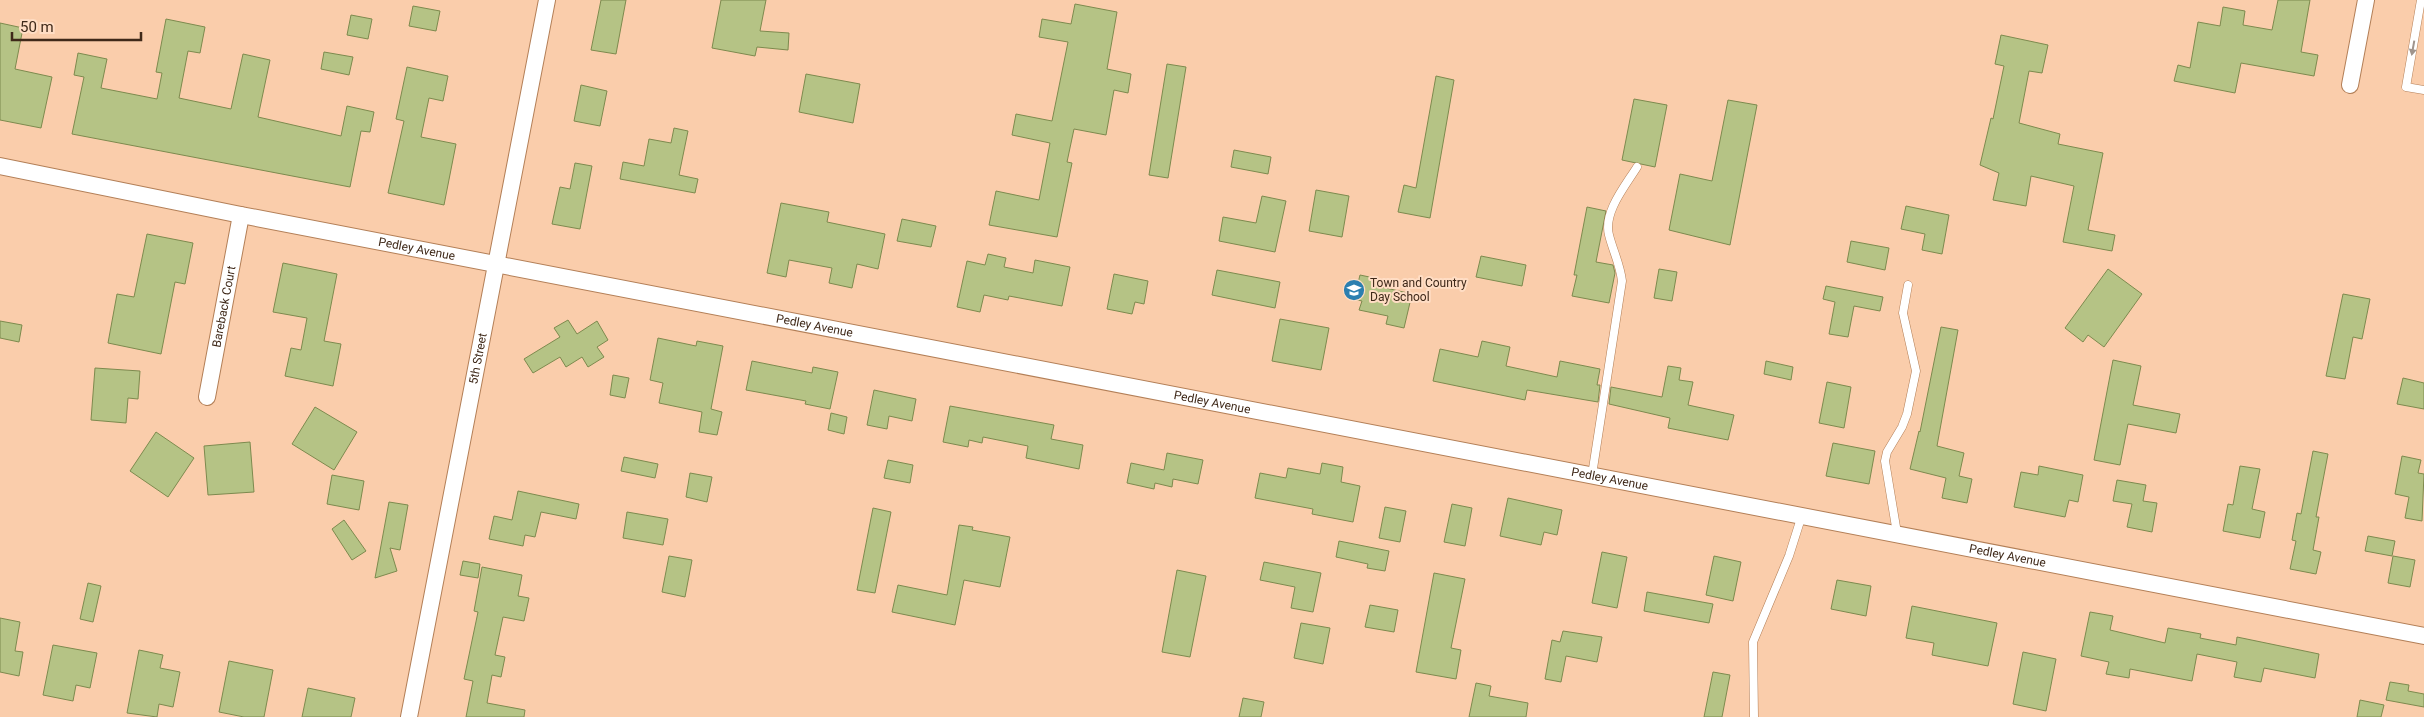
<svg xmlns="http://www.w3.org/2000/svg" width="2424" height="717" font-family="Roboto,sans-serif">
	<rect width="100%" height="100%" fill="#facdab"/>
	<path fill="#b5c385" stroke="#7d8a4e" d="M 601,0 L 626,0 L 616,54 L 591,50 Z
		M 721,0 L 766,0 L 760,31 L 789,33 L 788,50 L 757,47 L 755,56 L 712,48 Z
		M 2278,0 L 2310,0 L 2301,52 L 2318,55 L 2314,76 L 2241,63 L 2235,93 L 2174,81 L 2178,65 L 2190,68 L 2198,22 L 2220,26 L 2223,7 L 2245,11 L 2243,25 L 2272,30 Z
		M 1075,4 L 1117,12 L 1107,69 L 1131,74 L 1128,93 L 1114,90 L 1106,135 L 1074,129 L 1067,162 L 1072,163 L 1057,237 L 989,225 L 996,191 L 1039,200 L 1050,143 L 1012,135 L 1016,114 L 1052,121 L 1068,42 L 1039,37 L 1042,19 L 1071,24 Z
		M 413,6 L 440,11 L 436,31 L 409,26 Z
		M 351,15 L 372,19 L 368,39 L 347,35 Z
		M 166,19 L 205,27 L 200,53 L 188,51 L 179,98 L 231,109 L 243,54 L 270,60 L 258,117 L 341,136 L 347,106 L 374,112 L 370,132 L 361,131 L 350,187 L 72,134 L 84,77 L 74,75 L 78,53 L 107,59 L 101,88 L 157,99 L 162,73 L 156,72 Z
		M 0,23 L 23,28 L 15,69 L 52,77 L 41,128 L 0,120 Z
		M 2001,35 L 2048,45 L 2042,73 L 2029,71 L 2019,123 L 2060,134 L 2058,144 L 2103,153 L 2088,230 L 2115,235 L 2112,251 L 2063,242 L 2074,186 L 2031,176 L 2026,206 L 1993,200 L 1999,173 L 1980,165 L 1991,118 L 1993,119 L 2004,66 L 1995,64 Z
		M 324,52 L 353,57 L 349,75 L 321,69 Z
		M 1167,64 L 1186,67 L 1168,178 L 1149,175 Z
		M 407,67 L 448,76 L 443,101 L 429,98 L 421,137 L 456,144 L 444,205 L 388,193 L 404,121 L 396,119 Z
		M 806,74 L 860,84 L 853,123 L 799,112 Z
		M 1436,76 L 1454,80 L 1430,218 L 1398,212 L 1404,185 L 1416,188 Z
		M 581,85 L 607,91 L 600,126 L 574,121 Z
		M 1634,99 L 1667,105 L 1655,167 L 1622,160 Z
		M 1728,100 L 1757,105 L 1730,245 L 1669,230 L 1680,174 L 1712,181 Z
		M 674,128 L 688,131 L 679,175 L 698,179 L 695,193 L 620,179 L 623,162 L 644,166 L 649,139 L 671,143 Z
		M 1234,150 L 1271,157 L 1268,174 L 1231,167 Z
		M 575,163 L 592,166 L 580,229 L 552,224 L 560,187 L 570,189 Z
		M 1316,190 L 1349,196 L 1342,237 L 1309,231 Z
		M 1262,196 L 1286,201 L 1275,252 L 1219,241 L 1223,217 L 1256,223 Z
		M 781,203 L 829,212 L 827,222 L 885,234 L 878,269 L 857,264 L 852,288 L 829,283 L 832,268 L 789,260 L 786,277 L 767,273 Z
		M 1906,206 L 1949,215 L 1942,254 L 1922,250 L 1925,234 L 1901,229 Z
		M 1587,207 L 1606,211 L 1596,262 L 1613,265 L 1615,273 L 1609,303 L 1572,296 L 1577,275 L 1574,275 Z
		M 902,219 L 936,226 L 931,247 L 897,241 Z
		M 147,234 L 193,243 L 185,284 L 175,282 L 161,354 L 108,343 L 117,294 L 134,297 Z
		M 1851,241 L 1889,248 L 1885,270 L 1847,262 Z
		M 988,254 L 1006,258 L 1004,267 L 1033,273 L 1035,260 L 1070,267 L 1062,306 L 1009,296 L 1008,300 L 984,295 L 980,312 L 957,307 L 967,261 L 985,265 Z
		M 1481,256 L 1526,265 L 1522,286 L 1476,277 Z
		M 283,263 L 337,274 L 324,341 L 341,344 L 333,386 L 285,376 L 291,348 L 301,350 L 307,318 L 273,312 Z
		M 1659,269 L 1677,272 L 1672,301 L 1654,298 Z
		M 2108,269 L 2142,294 L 2104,347 L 2088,335 L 2083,342 L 2065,328 Z
		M 1217,270 L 1280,282 L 1275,308 L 1212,295 Z
		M 1114,274 L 1148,281 L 1144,304 L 1135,302 L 1132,314 L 1107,309 Z
		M 1360,275 L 1379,279 L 1377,286 L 1412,294 L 1404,328 L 1386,324 L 1388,316 L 1359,310 L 1362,301 L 1354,299 Z
		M 1826,286 L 1883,297 L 1880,311 L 1854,306 L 1848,337 L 1829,334 L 1835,302 L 1823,299 Z
		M 2343,294 L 2370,299 L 2362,339 L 2353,337 L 2345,379 L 2326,376 Z
		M 1280,319 L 1329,328 L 1321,370 L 1272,361 Z
		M 568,320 L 577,334 L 597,321 L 608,340 L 597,347 L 604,357 L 588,367 L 582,357 L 566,367 L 560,357 L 533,373 L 524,359 L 560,337 L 554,328 Z
		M 0,321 L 22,325 L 19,342 L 0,338 Z
		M 1941,327 L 1958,330 L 1937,446 L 1964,453 L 1959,476 L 1972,479 L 1967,503 L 1942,498 L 1946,478 L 1910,469 L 1919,431 L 1920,432 Z
		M 658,338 L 696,346 L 697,341 L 723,346 L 711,409 L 722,412 L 717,435 L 699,432 L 702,412 L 659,403 L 663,383 L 650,380 Z
		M 1482,341 L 1510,347 L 1506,366 L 1557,377 L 1560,361 L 1600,369 L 1597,385 L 1600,385 L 1598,402 L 1527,390 L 1525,400 L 1433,381 L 1440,349 L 1478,357 Z
		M 2113,360 L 2141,366 L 2133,405 L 2180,414 L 2176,433 L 2128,424 L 2120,465 L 2094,460 Z
		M 752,361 L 812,373 L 813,367 L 838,372 L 830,409 L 805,404 L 806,401 L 746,390 Z
		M 1766,361 L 1793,367 L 1791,380 L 1764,374 Z
		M 1668,366 L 1681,368 L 1679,380 L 1693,382 L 1688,405 L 1734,415 L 1728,440 L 1668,428 L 1670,418 L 1609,404 L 1611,387 L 1662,397 Z
		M 95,368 L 140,371 L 138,399 L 128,398 L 126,423 L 91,420 Z
		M 613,375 L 629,378 L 625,398 L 610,395 Z
		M 2403,378 L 2424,383 L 2424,409 L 2397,404 Z
		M 1827,382 L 1851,387 L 1844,428 L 1819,423 Z
		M 874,390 L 916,399 L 912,421 L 889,416 L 887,429 L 867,425 Z
		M 950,406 L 1054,425 L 1051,439 L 1083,445 L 1079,469 L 1026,458 L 1028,446 L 983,437 L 982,443 L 969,440 L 968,447 L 943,442 Z
		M 315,407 L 357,432 L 334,470 L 292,444 Z
		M 831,413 L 847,417 L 844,434 L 828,430 Z
		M 156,432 L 194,458 L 168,497 L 130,471 Z
		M 250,442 L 254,492 L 208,495 L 204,446 Z
		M 1833,443 L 1875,451 L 1869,484 L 1826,476 Z
		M 2313,451 L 2328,454 L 2316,517 L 2319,517 L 2313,550 L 2321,552 L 2316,574 L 2290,569 L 2296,541 L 2292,540 L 2297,513 L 2301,514 Z
		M 1167,453 L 1203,460 L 1198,484 L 1173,479 L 1172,487 L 1155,483 L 1154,489 L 1127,483 L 1131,463 L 1164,470 Z
		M 2402,456 L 2421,460 L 2418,473 L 2424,474 L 2422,521 L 2405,518 L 2409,497 L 2395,494 Z
		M 624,457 L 658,464 L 655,478 L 621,471 Z
		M 888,460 L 913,465 L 910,483 L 884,478 Z
		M 1322,463 L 1343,467 L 1341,482 L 1360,486 L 1353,522 L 1312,514 L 1313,509 L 1255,498 L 1260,473 L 1286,478 L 1288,468 L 1320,474 Z
		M 2039,466 L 2083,475 L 2078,502 L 2069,500 L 2065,517 L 2014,507 L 2021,472 L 2038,475 Z
		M 2240,466 L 2260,469 L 2252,509 L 2265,512 L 2260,538 L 2223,531 L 2228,504 L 2233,505 Z
		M 690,473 L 712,477 L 707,502 L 686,497 Z
		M 332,475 L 364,481 L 359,510 L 327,504 Z
		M 2117,480 L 2146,485 L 2143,501 L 2157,503 L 2152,532 L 2127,527 L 2132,504 L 2113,501 Z
		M 518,491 L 579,504 L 576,519 L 541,512 L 535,537 L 525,535 L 523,546 L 489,539 L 494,516 L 512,520 Z
		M 1508,498 L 1562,510 L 1557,535 L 1544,532 L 1541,545 L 1500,536 Z
		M 389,502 L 408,505 L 400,550 L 390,548 L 397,571 L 375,578 Z
		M 1452,504 L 1472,508 L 1465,546 L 1444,542 Z
		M 1385,507 L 1406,511 L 1400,542 L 1379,538 Z
		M 873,508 L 891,512 L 875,593 L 857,590 Z
		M 627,512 L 668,519 L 663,545 L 623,538 Z
		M 344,520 L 366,551 L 352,560 L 332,529 Z
		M 959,525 L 973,527 L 972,530 L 1010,537 L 1000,587 L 964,580 L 955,625 L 892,612 L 898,585 L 947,595 Z
		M 2368,536 L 2395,541 L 2392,556 L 2365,551 Z
		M 1339,541 L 1389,551 L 1385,571 L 1367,568 L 1368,564 L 1336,557 Z
		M 1602,552 L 1627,557 L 1617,608 L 1592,603 Z
		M 669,556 L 692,560 L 685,597 L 662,592 Z
		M 1714,556 L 1741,562 L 1733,601 L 1706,595 Z
		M 2393,556 L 2415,560 L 2410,587 L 2388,583 Z
		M 463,561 L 480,564 L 478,578 L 460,575 Z
		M 1264,562 L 1321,573 L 1313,612 L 1291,608 L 1295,587 L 1260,580 Z
		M 482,567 L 522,575 L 518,596 L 529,598 L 524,621 L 503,617 L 495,655 L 505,657 L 501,677 L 492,675 L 487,703 L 525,710 L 524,717 L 466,717 L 473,681 L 464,679 L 478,612 L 474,611 Z
		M 1177,570 L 1206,576 L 1190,657 L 1162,652 Z
		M 1434,573 L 1465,579 L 1451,648 L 1461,650 L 1456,679 L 1416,672 Z
		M 1837,580 L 1871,586 L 1866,616 L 1831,609 Z
		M 88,583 L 101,586 L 93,622 L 80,619 Z
		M 1647,592 L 1713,604 L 1709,623 L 1644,611 Z
		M 1370,605 L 1398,610 L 1394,632 L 1365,627 Z
		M 1912,606 L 1997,623 L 1988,666 L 1932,655 L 1934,643 L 1906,638 Z
		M 2090,612 L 2113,616 L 2110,630 L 2165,643 L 2168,628 L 2201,634 L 2200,638 L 2236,645 L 2237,637 L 2319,654 L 2315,678 L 2264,668 L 2261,682 L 2234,677 L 2237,662 L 2197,654 L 2192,681 L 2130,669 L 2129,678 L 2106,674 L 2109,662 L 2081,656 Z
		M 0,618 L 20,622 L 15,651 L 23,652 L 19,676 L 0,672 Z
		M 1301,623 L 1330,628 L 1323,664 L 1294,658 Z
		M 1563,631 L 1602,637 L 1597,662 L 1566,656 L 1561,682 L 1545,679 L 1552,640 L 1560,642 Z
		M 53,645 L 97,653 L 90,688 L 76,685 L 73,701 L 43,695 Z
		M 139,650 L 163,655 L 160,668 L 180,672 L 173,707 L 159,704 L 157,717 L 127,713 Z
		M 2023,652 L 2056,659 L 2046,711 L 2013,704 Z
		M 229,661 L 273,670 L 264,717 L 244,717 L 219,712 Z
		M 1713,672 L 1730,675 L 1722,717 L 1704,717 Z
		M 2390,682 L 2409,685 L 2408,691 L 2424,694 L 2424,707 L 2386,700 Z
		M 1476,683 L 1491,686 L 1489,696 L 1528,703 L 1526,717 L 1469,717 Z
		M 308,688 L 355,698 L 351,717 L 302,717 Z
		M 1243,698 L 1264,702 L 1261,717 L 1239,717 Z
		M 2360,700 L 2384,705 L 2381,717 L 2357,717 Z"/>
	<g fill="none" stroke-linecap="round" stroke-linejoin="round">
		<g stroke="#b37f57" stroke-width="9">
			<path id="lane" d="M 2421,0 L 2406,87 L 2424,90
				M 1592,475 L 1622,281 C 1620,264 1613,251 1609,235 C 1603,212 1626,185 1637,167
				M 1897,533 L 1885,461 L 1887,452 L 1902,427 L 1907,414 L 1916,371 L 1903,313 L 1908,285
				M 1754,717 L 1753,642 L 1789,556 L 1802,515"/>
		</g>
		<g stroke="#b37f57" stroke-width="18">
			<g id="street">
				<path d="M 2350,85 L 2366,0"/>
				<path id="s1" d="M 0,166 L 241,215 L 2424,636"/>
				<path id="s2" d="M 207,397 L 241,215"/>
				<path id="s3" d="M 409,717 L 547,0"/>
			</g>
		</g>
		<use href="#lane" stroke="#fff" stroke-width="8"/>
		<use href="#street" stroke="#fff" stroke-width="16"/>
	</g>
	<defs><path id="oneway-solid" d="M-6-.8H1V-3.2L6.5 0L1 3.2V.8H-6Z" transform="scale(1.25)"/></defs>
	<use fill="#9f948c" href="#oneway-solid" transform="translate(2413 48) rotate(100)"/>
	<defs>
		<g id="school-disc" transform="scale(1.125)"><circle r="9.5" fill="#2c7fb0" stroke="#ffddc4"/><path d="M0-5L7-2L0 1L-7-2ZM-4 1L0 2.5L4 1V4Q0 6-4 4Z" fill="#fff"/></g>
	</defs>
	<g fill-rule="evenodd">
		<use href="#school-disc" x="1354" y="290"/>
	</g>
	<g text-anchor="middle" stroke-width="4" stroke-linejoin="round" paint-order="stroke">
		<g font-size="12" fill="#3f2919" stroke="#ffddc4">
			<text dy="4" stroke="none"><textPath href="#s1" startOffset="425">Pedley Avenue</textPath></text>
			<text dy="4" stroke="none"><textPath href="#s2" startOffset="92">Bareback Court</textPath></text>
			<text dy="4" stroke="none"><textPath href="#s1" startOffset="830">Pedley Avenue</textPath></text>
			<text dy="4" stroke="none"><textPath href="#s3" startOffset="365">5th Street</textPath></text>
			<text dy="4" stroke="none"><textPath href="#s1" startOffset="1235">Pedley Avenue</textPath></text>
			<text dy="4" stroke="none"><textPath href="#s1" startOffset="1640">Pedley Avenue</textPath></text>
			<text dy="4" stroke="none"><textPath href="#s1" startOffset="2045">Pedley Avenue</textPath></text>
		</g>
		<g font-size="12" fill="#3f2919" stroke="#ffddc4" text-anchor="start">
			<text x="1370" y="287">Town and Country<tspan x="1370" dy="14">Day School</tspan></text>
		</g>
	</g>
	<path d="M12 32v8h129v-8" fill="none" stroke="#3f2919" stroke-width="2.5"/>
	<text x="20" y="32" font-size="15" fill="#3f2919" stroke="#ffddc4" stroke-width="4" paint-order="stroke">50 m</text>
</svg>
